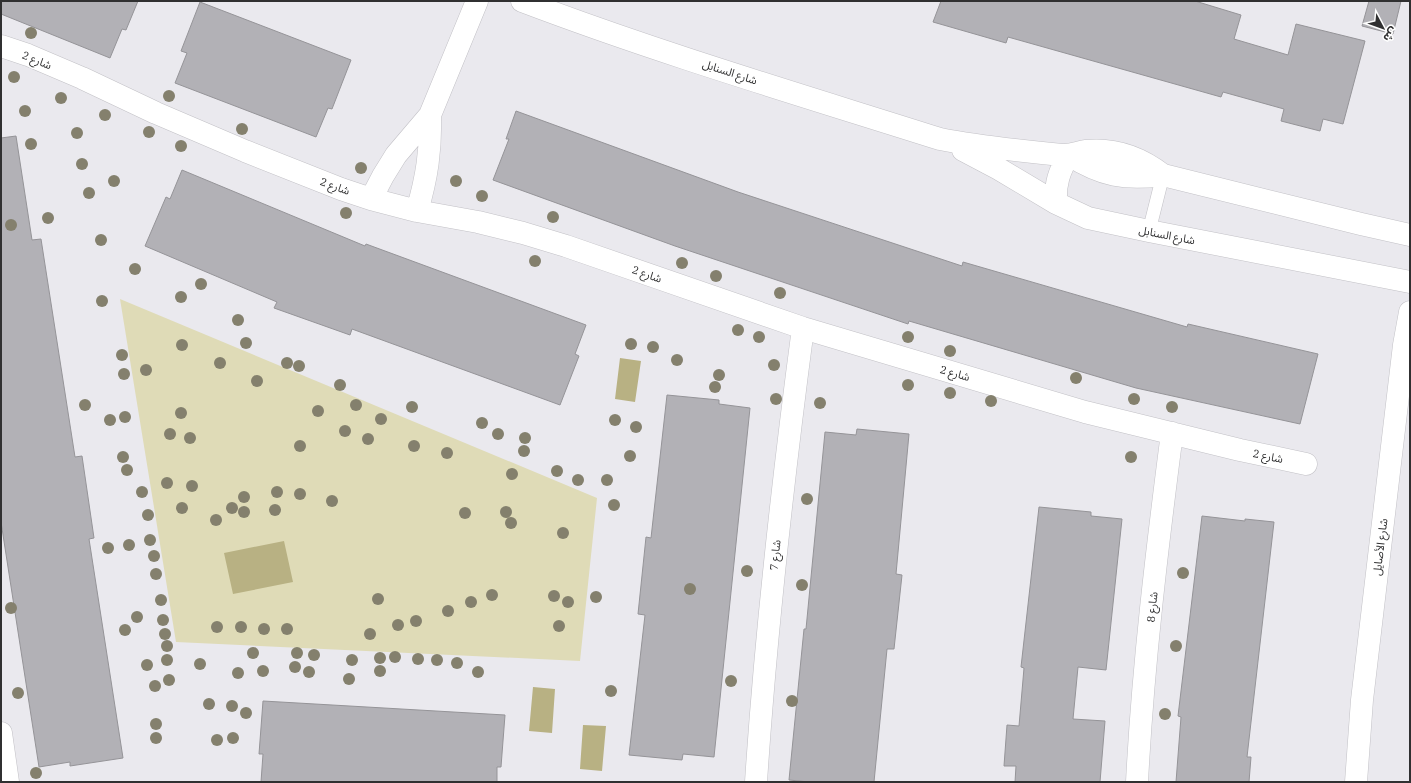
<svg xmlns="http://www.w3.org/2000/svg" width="1411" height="783" font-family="'IBM Plex Serif','Noto Sans Arabic',serif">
	<rect width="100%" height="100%" fill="#eae9ee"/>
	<path fill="#dfdbb7" d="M 120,299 L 597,498 L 580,661 L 176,642 Z"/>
	<path fill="#b8b183" d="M 620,358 L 641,361 L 635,402 L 615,399 Z
		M 284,541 L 293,582 L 233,594 L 224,553 Z
		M 533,687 L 555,689 L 552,733 L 529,731 Z
		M 583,725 L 606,726 L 602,771 L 580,769 Z"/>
	<path fill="#b2b1b6" stroke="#959498" d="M 1,1 L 138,1 L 126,30 L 122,29 L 110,58 L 1,14 Z
		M 941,1 L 1195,1 L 1241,15 L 1234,39 L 1288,55 L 1296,24 L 1365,41 L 1343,124 L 1323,119 L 1320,131 L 1281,121 L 1284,109 L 1223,92 L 1221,97 L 1008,37 L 1006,43 L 933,22 Z
		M 1369,1 L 1401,1 L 1393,34 L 1362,26 Z
		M 200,2 L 351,60 L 332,109 L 328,108 L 316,137 L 175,83 L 187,53 L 181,51 Z
		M 516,111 L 738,192 L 962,266 L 963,262 L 1187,327 L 1188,324 L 1318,354 L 1300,424 L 1136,388 L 909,321 L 908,324 L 675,246 L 493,180 L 509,139 L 506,139 Z
		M 16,136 L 32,240 L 41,239 L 75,457 L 82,456 L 94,538 L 89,539 L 123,758 L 70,766 L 70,762 L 39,767 L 1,522 L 1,138 Z
		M 182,170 L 365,246 L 366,244 L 586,325 L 575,354 L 579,356 L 560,405 L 352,329 L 350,335 L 274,308 L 277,302 L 145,246 L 166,197 L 170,199 Z
		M 667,395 L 719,400 L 719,404 L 750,408 L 714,757 L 683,754 L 682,760 L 629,755 L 645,615 L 638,614 L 646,537 L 651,538 Z
		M 857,429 L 909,434 L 896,574 L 902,575 L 894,649 L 887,649 L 874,782 L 809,782 L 789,780 L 804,629 L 806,629 L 825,432 L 856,435 Z
		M 1039,507 L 1091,512 L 1091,516 L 1122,519 L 1106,670 L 1078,667 L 1073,719 L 1105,721 L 1100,782 L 1015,782 L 1016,766 L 1004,766 L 1007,725 L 1019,726 L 1024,668 L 1021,667 Z
		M 1202,516 L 1245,521 L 1245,519 L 1274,522 L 1247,757 L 1251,757 L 1249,782 L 1176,782 L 1181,717 L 1178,716 Z
		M 263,701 L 505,715 L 501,767 L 497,767 L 497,782 L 261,782 L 263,754 L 259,754 Z"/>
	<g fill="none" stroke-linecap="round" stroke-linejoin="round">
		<g stroke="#c2c1c6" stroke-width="14">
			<path id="lane" d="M 1149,231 L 1163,175"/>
		</g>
		<g stroke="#c2c1c6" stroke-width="23">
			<path id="street" d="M 522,1 C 659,53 801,95 940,139 C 981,147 1021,151 1062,155 C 1071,156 1078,152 1086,151 C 1115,148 1141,158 1163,175
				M 1,46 L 28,55 L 82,78 L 156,113 L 245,151 L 341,189 L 371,199 L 417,211 L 478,222 L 523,233 L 566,246 L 803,328 L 1085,412 L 1240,450 L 1306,464
				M 963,150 L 999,169 L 1056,203 L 1088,218 L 1149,231 L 1410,282
				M 1069,155 C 1102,176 1125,180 1163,175 L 1361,224 L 1410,235
				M 371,199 L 383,176 L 396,155 L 430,115 L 477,1
				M 1056,203 C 1055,184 1059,171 1069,155
				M 417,211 C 427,177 431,150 430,115
				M 1,733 L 8,782
				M 756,782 C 766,630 783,479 803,328
				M 1137,782 C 1143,665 1157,549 1172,433"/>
		</g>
		<g stroke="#c2c1c6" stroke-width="23">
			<path id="secondary" d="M 1356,782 L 1362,700 L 1404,345 L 1410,312"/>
		</g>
		<use href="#lane" stroke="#fff" stroke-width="13"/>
		<use href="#street" stroke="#fff" stroke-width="22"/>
		<use href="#secondary" stroke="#fff" stroke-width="22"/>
	</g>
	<g fill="#84806d">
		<circle cx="31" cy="33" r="6"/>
		<circle cx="14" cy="77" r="6"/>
		<circle cx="169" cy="96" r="6"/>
		<circle cx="61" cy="98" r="6"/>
		<circle cx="25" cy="111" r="6"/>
		<circle cx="105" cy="115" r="6"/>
		<circle cx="242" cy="129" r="6"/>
		<circle cx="149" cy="132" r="6"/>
		<circle cx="77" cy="133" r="6"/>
		<circle cx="31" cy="144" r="6"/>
		<circle cx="181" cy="146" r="6"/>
		<circle cx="82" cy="164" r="6"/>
		<circle cx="361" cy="168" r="6"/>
		<circle cx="114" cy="181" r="6"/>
		<circle cx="456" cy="181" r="6"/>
		<circle cx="89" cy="193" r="6"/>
		<circle cx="482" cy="196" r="6"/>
		<circle cx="346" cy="213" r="6"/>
		<circle cx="553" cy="217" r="6"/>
		<circle cx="48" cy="218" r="6"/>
		<circle cx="11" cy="225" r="6"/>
		<circle cx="101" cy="240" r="6"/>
		<circle cx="535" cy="261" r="6"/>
		<circle cx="682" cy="263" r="6"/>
		<circle cx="135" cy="269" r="6"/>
		<circle cx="716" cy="276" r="6"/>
		<circle cx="201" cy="284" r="6"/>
		<circle cx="780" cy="293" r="6"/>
		<circle cx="181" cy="297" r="6"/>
		<circle cx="102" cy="301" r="6"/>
		<circle cx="238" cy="320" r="6"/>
		<circle cx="738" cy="330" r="6"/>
		<circle cx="759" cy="337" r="6"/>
		<circle cx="908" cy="337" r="6"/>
		<circle cx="246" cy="343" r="6"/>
		<circle cx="631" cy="344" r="6"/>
		<circle cx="182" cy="345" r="6"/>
		<circle cx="653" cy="347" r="6"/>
		<circle cx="950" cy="351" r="6"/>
		<circle cx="122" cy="355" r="6"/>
		<circle cx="677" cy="360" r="6"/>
		<circle cx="220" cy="363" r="6"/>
		<circle cx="287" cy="363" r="6"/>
		<circle cx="774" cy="365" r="6"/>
		<circle cx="299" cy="366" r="6"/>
		<circle cx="146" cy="370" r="6"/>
		<circle cx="124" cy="374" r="6"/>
		<circle cx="719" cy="375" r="6"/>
		<circle cx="1076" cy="378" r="6"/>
		<circle cx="257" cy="381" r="6"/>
		<circle cx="340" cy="385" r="6"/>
		<circle cx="908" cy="385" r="6"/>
		<circle cx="715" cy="387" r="6"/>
		<circle cx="950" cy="393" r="6"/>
		<circle cx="776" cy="399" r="6"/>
		<circle cx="1134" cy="399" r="6"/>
		<circle cx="991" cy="401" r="6"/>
		<circle cx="820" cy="403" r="6"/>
		<circle cx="85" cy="405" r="6"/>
		<circle cx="356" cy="405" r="6"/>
		<circle cx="412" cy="407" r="6"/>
		<circle cx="1172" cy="407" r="6"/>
		<circle cx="318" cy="411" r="6"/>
		<circle cx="181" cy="413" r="6"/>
		<circle cx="125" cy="417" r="6"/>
		<circle cx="381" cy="419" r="6"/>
		<circle cx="110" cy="420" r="6"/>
		<circle cx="615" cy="420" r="6"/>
		<circle cx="482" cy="423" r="6"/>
		<circle cx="636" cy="427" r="6"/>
		<circle cx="345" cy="431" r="6"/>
		<circle cx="170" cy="434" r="6"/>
		<circle cx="498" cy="434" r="6"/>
		<circle cx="190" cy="438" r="6"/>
		<circle cx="525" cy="438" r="6"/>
		<circle cx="368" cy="439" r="6"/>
		<circle cx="300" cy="446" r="6"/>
		<circle cx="414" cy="446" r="6"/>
		<circle cx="524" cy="451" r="6"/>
		<circle cx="447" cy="453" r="6"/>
		<circle cx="630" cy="456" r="6"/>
		<circle cx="123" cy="457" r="6"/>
		<circle cx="1131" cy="457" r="6"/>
		<circle cx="127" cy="470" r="6"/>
		<circle cx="557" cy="471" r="6"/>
		<circle cx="512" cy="474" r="6"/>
		<circle cx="578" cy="480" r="6"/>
		<circle cx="607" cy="480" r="6"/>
		<circle cx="167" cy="483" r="6"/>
		<circle cx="192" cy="486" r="6"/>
		<circle cx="142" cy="492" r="6"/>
		<circle cx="277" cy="492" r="6"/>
		<circle cx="300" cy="494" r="6"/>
		<circle cx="244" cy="497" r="6"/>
		<circle cx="807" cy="499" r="6"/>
		<circle cx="332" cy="501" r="6"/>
		<circle cx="614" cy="505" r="6"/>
		<circle cx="182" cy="508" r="6"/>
		<circle cx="232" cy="508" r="6"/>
		<circle cx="275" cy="510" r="6"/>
		<circle cx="244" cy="512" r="6"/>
		<circle cx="506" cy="512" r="6"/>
		<circle cx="465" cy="513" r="6"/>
		<circle cx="148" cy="515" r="6"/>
		<circle cx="216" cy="520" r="6"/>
		<circle cx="511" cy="523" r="6"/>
		<circle cx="563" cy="533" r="6"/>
		<circle cx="150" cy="540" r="6"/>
		<circle cx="129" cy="545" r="6"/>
		<circle cx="108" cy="548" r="6"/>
		<circle cx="154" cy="556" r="6"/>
		<circle cx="747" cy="571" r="6"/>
		<circle cx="1183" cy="573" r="6"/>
		<circle cx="156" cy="574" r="6"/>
		<circle cx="802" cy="585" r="6"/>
		<circle cx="690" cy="589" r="6"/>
		<circle cx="492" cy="595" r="6"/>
		<circle cx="554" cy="596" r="6"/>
		<circle cx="596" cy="597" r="6"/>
		<circle cx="378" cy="599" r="6"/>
		<circle cx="161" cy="600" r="6"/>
		<circle cx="471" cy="602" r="6"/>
		<circle cx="568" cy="602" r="6"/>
		<circle cx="11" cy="608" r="6"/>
		<circle cx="448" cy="611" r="6"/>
		<circle cx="137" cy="617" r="6"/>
		<circle cx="163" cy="620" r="6"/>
		<circle cx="416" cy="621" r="6"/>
		<circle cx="398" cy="625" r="6"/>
		<circle cx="559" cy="626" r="6"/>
		<circle cx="217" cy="627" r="6"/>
		<circle cx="241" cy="627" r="6"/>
		<circle cx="264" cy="629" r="6"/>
		<circle cx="287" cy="629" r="6"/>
		<circle cx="125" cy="630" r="6"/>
		<circle cx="165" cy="634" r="6"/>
		<circle cx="370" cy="634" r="6"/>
		<circle cx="167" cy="646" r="6"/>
		<circle cx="1176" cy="646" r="6"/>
		<circle cx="253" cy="653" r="6"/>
		<circle cx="297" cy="653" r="6"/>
		<circle cx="314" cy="655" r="6"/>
		<circle cx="395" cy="657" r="6"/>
		<circle cx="380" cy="658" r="6"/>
		<circle cx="418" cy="659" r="6"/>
		<circle cx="167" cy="660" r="6"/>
		<circle cx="352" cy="660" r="6"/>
		<circle cx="437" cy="660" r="6"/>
		<circle cx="457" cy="663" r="6"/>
		<circle cx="200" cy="664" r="6"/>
		<circle cx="147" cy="665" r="6"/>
		<circle cx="295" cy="667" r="6"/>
		<circle cx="263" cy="671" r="6"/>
		<circle cx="380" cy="671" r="6"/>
		<circle cx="309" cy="672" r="6"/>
		<circle cx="478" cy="672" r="6"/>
		<circle cx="238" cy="673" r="6"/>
		<circle cx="349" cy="679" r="6"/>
		<circle cx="169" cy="680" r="6"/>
		<circle cx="731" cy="681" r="6"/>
		<circle cx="155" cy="686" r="6"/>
		<circle cx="611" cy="691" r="6"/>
		<circle cx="18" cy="693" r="6"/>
		<circle cx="792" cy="701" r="6"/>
		<circle cx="209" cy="704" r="6"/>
		<circle cx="232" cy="706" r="6"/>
		<circle cx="246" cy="713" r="6"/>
		<circle cx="1165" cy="714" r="6"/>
		<circle cx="156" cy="724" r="6"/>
		<circle cx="156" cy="738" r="6"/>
		<circle cx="233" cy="738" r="6"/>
		<circle cx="217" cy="740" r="6"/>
		<circle cx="36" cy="773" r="6"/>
	</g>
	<g text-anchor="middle" stroke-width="3" stroke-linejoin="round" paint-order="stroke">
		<g font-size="11" fill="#303031" stroke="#fff">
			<text transform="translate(37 60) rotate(22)" y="4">شارع 2</text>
			<text transform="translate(730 72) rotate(18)" y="4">شارع السنابل</text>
			<text transform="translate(335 186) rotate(20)" y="4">شارع 2</text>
			<text transform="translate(1167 235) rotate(11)" y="4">شارع السنابل</text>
			<text transform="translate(647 274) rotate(19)" y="4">شارع 2</text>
			<text transform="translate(955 373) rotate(16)" y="4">شارع 2</text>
			<text transform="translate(1268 456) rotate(12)" y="4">شارع 2</text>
			<text transform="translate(1380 547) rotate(-83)" y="4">شارع الأصايل</text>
			<text transform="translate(775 555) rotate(-84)" y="4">شارع 7</text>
			<text transform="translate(1152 607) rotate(-84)" y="4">شارع 8</text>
		</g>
	</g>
	<rect width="1411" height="783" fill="none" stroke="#303031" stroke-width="4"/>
	<g transform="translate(1383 28) rotate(131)" stroke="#ffffff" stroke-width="3" paint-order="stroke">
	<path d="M0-3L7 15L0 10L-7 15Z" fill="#303031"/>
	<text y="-6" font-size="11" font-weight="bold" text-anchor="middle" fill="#303031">ش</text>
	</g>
</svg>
